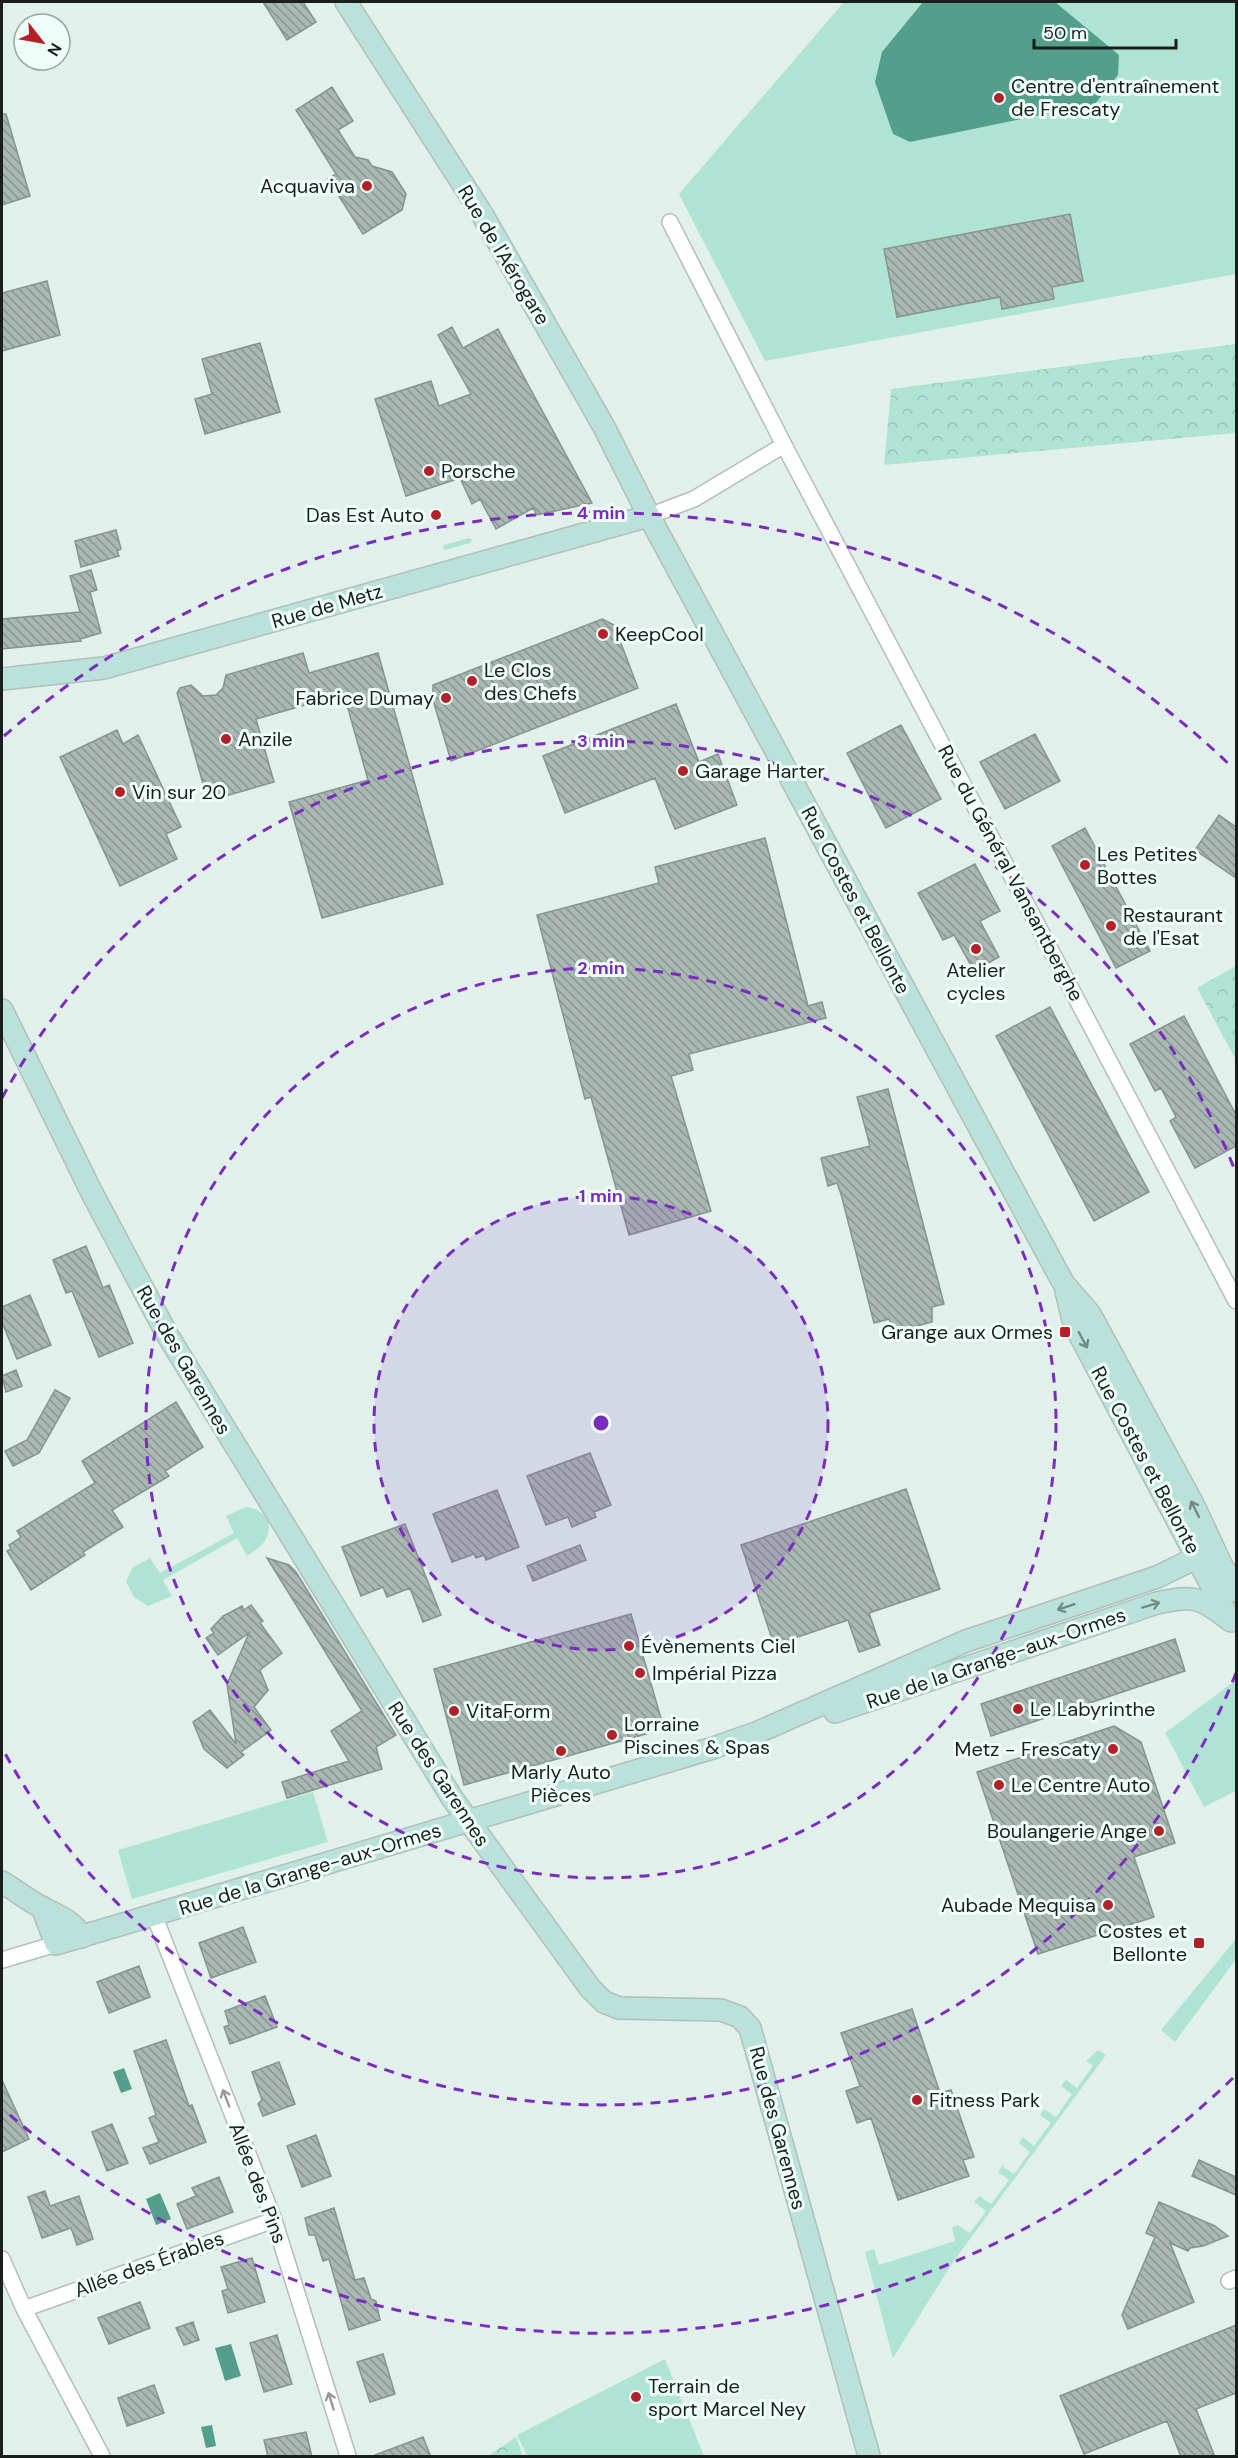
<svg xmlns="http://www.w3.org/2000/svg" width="1238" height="2458" font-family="'DM Sans',sans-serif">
	<defs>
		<pattern id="forest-crowns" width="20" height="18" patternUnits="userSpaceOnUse" patternTransform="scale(1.5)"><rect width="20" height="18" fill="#afe4d5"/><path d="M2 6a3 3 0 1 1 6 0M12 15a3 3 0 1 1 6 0" fill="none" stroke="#96c3b6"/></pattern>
		<pattern id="building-back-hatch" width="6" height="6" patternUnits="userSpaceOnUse" patternTransform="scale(1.5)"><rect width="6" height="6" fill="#aab8b4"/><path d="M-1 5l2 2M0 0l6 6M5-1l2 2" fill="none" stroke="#8a9592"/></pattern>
	</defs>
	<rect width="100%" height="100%" fill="#e1f0eb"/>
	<path fill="#afe4d5" d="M 844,2 L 1236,2 L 1236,274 L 765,361 L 679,194 Z
		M 469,538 L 472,540 L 470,543 L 445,550 L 442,548 L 444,545 Z
		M 246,1507 C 256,1508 262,1512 268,1520 C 272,1539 261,1547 247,1556 L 237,1538 L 163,1580 L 172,1596 L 148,1606 L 134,1597 L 126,1582 L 132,1568 L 150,1558 L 160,1573 L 234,1533 L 226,1516 Z
		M 1236,1680 L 1236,1791 L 1204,1807 L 1165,1733 Z
		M 313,1792 L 328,1842 L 132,1899 L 118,1850 Z
		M 1236,1939 L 1236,1959 L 1175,2042 L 1161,2030 Z
		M 1098,2050 L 1106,2055 L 953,2262 L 893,2358 L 865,2252 L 874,2249 L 879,2265 L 955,2241 L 952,2227 L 958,2225 L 970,2233 L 986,2211 L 974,2202 L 979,2196 L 991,2204 L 1009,2180 L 998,2172 L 1002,2166 L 1014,2174 L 1030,2152 L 1019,2143 L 1023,2137 L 1034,2146 L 1051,2123 L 1040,2115 L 1044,2109 L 1056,2117 L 1072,2094 L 1061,2086 L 1066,2080 L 1077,2088 L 1093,2066 L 1086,2061 Z
		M 665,2359 L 704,2456 L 527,2456 L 517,2435 Z"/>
	<path fill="url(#forest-crowns)" d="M 1236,344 L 1236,433 L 884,465 L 891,389 Z
		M 1236,966 L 1236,1060 L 1197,988 Z
		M 516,2437 L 523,2456 L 488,2456 Z"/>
	<path fill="#549f8c" d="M 923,2 L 1055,2 L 1119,55 L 1118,75 L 1095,104 L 910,142 L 893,134 L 875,82 L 882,52 Z
		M 124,2068 L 132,2089 L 121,2093 L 113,2072 Z
		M 160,2193 L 171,2219 L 156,2225 L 146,2199 Z
		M 231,2344 L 241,2376 L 225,2381 L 215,2348 Z
		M 212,2425 L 216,2446 L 206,2448 L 201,2427 Z"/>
	<path fill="url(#building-back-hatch)" stroke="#869490" stroke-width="1.5" d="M 263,2 L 303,2 L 316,22 L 287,40 Z
		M 332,87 L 353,121 L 338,130 L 355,157 L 368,160 L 372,166 L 392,172 L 406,194 L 402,210 L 363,234 L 328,179 L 336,174 L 296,110 Z
		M 2,114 L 6,114 L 30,196 L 2,205 Z
		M 1070,214 L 1083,281 L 1052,287 L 1054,299 L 1002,309 L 1000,297 L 897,317 L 884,249 Z
		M 47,281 L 60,335 L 2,351 L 2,293 Z
		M 452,327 L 463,348 L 498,329 L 592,503 L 537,515 L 533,508 L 496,529 L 480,499 L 472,504 L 460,478 L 406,496 L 375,399 L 431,381 L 439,406 L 471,394 L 438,335 Z
		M 260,343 L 280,412 L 205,434 L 195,399 L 212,394 L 202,359 Z
		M 116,530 L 121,549 L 117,551 L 119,556 L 81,567 L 75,541 Z
		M 91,570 L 97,590 L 90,592 L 101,633 L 80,639 L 81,641 L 2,649 L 2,619 L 80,612 L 70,576 Z
		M 602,619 L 614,625 L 638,688 L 451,761 L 433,700 L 433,685 Z
		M 303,653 L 309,673 L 378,653 L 443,884 L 322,918 L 289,802 L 368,780 L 344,694 L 256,719 L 274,782 L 208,801 L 177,693 L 180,688 L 191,685 L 203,696 L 216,695 L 223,688 L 226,675 Z
		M 676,704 L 699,762 L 718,754 L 737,805 L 675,829 L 655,778 L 565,813 L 543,756 Z
		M 901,725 L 941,799 L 886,828 L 847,753 Z
		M 117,730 L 123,744 L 138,735 L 181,827 L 166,834 L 177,859 L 120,886 L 60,757 Z
		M 1035,734 L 1060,781 L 1005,809 L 980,762 Z
		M 1219,815 L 1236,827 L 1236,878 L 1195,850 Z
		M 1085,828 L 1150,951 L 1116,968 L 1052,846 Z
		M 765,838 L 808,1006 L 822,1002 L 826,1018 L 689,1054 L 693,1070 L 671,1076 L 711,1211 L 629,1235 L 591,1097 L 585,1099 L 537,915 L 659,883 L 655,867 Z
		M 975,864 L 1000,911 L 980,921 L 999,957 L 974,971 L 954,935 L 943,940 L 918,893 Z
		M 1050,1007 L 1149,1192 L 1094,1221 L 996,1036 Z
		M 1184,1016 L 1236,1115 L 1236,1146 L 1195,1168 L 1170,1121 L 1176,1117 L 1161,1088 L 1155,1091 L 1130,1044 Z
		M 888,1089 L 944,1304 L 932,1307 L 932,1322 L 894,1332 L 889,1319 L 874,1323 L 841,1194 L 837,1183 L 828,1186 L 821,1158 L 870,1146 L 857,1097 Z
		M 86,1246 L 103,1288 L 109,1285 L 133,1343 L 99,1357 L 72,1291 L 66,1293 L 53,1260 Z
		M 30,1295 L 51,1345 L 17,1359 L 2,1322 L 2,1307 Z
		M 16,1370 L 22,1386 L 6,1392 L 2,1376 Z
		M 55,1390 L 70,1398 L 39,1453 L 13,1466 L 5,1451 L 27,1440 Z
		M 176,1402 L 203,1447 L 165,1471 L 169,1476 L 112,1510 L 123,1527 L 83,1552 L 85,1555 L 31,1590 L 7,1551 L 11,1549 L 9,1545 L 21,1537 L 17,1531 L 95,1483 L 82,1461 Z
		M 590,1453 L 611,1505 L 594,1512 L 596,1517 L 572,1527 L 568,1517 L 546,1525 L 527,1476 Z
		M 906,1489 L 940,1589 L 869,1613 L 880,1645 L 859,1652 L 848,1620 L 774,1645 L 741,1545 Z
		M 497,1490 L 519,1547 L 486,1560 L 484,1555 L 476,1558 L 474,1554 L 452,1562 L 433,1514 Z
		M 405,1524 L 441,1615 L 423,1622 L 410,1588 L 387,1597 L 383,1587 L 361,1596 L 342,1547 Z
		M 580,1545 L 586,1560 L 533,1581 L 527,1566 Z
		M 267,1558 L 289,1565 L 296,1572 L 396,1735 L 376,1747 L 382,1769 L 287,1798 L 282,1782 L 349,1761 L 331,1731 L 362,1711 Z
		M 251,1605 L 263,1621 L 260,1623 L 282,1653 L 260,1670 L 268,1690 L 254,1707 L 271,1730 L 241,1752 L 244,1755 L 227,1768 L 204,1749 L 193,1722 L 210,1710 L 236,1744 L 227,1684 L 249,1633 L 218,1655 L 206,1638 L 214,1633 L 211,1629 L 223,1616 L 242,1606 L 244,1610 Z
		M 631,1614 L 664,1729 L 464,1785 L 434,1669 Z
		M 1175,1639 L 1185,1671 L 991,1736 L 981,1704 Z
		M 1114,1726 L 1141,1742 L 1175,1843 L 1134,1857 L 1154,1917 L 1038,1954 L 977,1772 Z
		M 243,1927 L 256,1962 L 211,1978 L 199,1943 Z
		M 139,1966 L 150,1997 L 109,2013 L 97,1982 Z
		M 265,1996 L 277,2027 L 230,2044 L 224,2027 L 229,2025 L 225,2011 Z
		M 912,2009 L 940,2093 L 951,2090 L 974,2157 L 963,2160 L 969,2176 L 898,2200 L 871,2118 L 857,2123 L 846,2091 L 860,2086 L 841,2033 Z
		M 166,2040 L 189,2106 L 192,2105 L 206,2142 L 150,2164 L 143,2148 L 159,2142 L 149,2118 L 156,2115 L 134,2051 Z
		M 279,2062 L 295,2104 L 263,2116 L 258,2104 L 262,2100 L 252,2072 Z
		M 2,2080 L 29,2139 L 2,2152 Z
		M 112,2124 L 128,2163 L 107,2171 L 92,2132 Z
		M 316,2135 L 331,2176 L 302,2187 L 287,2146 Z
		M 1199,2160 L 1236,2177 L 1236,2195 L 1192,2176 Z
		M 219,2177 L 233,2212 L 187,2229 L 177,2204 L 196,2196 L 192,2188 Z
		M 45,2191 L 50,2206 L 79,2196 L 93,2239 L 77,2245 L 71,2228 L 42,2238 L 28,2197 Z
		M 1159,2202 L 1215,2226 L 1228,2236 L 1203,2246 L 1190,2248 L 1188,2251 L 1170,2243 L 1194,2302 L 1128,2329 L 1122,2315 L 1155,2237 L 1146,2233 Z
		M 334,2208 L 355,2280 L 364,2278 L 371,2299 L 376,2301 L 380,2320 L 349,2330 L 329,2259 L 323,2261 L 315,2235 L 309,2235 L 305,2218 Z
		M 252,2258 L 265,2302 L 228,2313 L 222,2291 L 228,2289 L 221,2267 Z
		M 140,2302 L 150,2328 L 109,2344 L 98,2318 Z
		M 193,2322 L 199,2340 L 184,2345 L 176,2328 Z
		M 1236,2325 L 1236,2393 L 1196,2409 L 1215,2457 L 1181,2457 L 1167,2421 L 1084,2454 L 1060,2396 Z
		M 277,2335 L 292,2384 L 264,2392 L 250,2343 Z
		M 383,2354 L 395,2394 L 370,2402 L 357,2362 Z
		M 154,2385 L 164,2413 L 127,2426 L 118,2398 Z
		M 306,2432 L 312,2457 L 268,2457 L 264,2440 Z
		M 423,2437 L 431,2457 L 375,2457 L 375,2455 Z"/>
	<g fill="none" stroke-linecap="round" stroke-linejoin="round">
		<g stroke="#b1bfbb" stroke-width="18">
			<path id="street" d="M 670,222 L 784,445 L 1236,1301
				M 649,516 L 694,499 L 784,445
				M 154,1915 L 274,2220 L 348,2456
				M 2,1960 L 56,1944
				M 2,2259 L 24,2309 L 102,2456
				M 1229,2281 L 1236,2278
				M 24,2309 L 274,2220"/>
		</g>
		<g stroke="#b1bfbb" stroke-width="24">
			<path id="secondary" d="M 346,2 L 482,214 L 603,425 L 649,516 L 1054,1266 L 1064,1284 L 1090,1314 L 1194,1506 L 1220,1562 L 1236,1591
				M 2,679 L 104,668 L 649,516
				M 2,1010 L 92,1193 L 168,1336 L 452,1798 L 590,1988 L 604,2002 L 619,2008 L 721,2010 L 740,2017 L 750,2028 L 869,2456
				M 1066,1291 L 1074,1324 L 1228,1617
				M 835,1712 L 1157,1603 C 1196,1595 1199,1597 1231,1621
				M 2,1882 C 15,1890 28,1900 41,1907 C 58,1916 72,1920 82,1937
				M 42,1907 L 56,1944 L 713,1748 L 756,1733 L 966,1641 L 1157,1577 L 1198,1557 L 1220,1562"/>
		</g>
		<use href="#street" stroke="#fff" stroke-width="15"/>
		<use href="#secondary" stroke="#bae2da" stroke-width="21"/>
	</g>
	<defs><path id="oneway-shaft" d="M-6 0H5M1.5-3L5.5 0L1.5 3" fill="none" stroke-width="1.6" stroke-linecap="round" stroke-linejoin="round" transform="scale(1.5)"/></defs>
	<g stroke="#728a85">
		<use href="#oneway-shaft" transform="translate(1083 1340) rotate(62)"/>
		<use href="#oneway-shaft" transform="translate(1195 1509) rotate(-116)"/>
		<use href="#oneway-shaft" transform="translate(1151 1605) rotate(-17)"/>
		<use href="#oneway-shaft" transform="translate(1066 1607) rotate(162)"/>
	</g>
	<g stroke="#989a9a">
		<use href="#oneway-shaft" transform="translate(226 2098) rotate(-111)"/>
		<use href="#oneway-shaft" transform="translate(331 2401) rotate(-107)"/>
	</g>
	<circle cx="601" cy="1423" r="227" fill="#7b2cbf" fill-opacity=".12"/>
	<g fill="none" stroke="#7b2cbf" stroke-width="3" stroke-dasharray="10 8">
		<circle cx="601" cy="1423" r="227"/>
		<circle cx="601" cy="1423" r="455"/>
		<path d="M1236 1673A682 682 0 0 1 2 1748M2 1098A682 682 0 0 1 1236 1173"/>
		<path d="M1233 2078A910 910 0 0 1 4 2110M4 736A910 910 0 0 1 1233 768"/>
	</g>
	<g fill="#b22127" stroke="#eefef9" stroke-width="2">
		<circle cx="999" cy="98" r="6"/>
		<circle cx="367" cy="186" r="6"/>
		<circle cx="429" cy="471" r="6"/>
		<circle cx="436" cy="515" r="6"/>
		<circle cx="603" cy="634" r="6"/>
		<circle cx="472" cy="681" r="6"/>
		<circle cx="446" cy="698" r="6"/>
		<circle cx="226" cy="739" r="6"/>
		<circle cx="683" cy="771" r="6"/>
		<circle cx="120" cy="792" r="6"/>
		<circle cx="1085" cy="865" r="6"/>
		<circle cx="1111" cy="926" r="6"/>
		<circle cx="976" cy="949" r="6"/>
		<rect x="1059" y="1326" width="12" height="12" rx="3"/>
		<circle cx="629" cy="1646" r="6"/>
		<circle cx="640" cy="1673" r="6"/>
		<circle cx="1018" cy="1709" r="6"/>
		<circle cx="454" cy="1711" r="6"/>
		<circle cx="612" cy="1735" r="6"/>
		<circle cx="1113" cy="1749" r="6"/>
		<circle cx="561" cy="1751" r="6"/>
		<circle cx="999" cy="1785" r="6"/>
		<circle cx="1159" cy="1831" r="6"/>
		<circle cx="1108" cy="1905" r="6"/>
		<rect x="1193" y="1937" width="12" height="12" rx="3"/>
		<circle cx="917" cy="2100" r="6"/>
		<circle cx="636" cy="2397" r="6"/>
	</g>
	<g text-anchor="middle" stroke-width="6" stroke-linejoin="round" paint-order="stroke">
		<g font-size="20" fill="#1a1f1e" stroke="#eefef9" text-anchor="start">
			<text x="1011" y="93">Centre d'entraînement<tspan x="1011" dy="23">de Frescaty</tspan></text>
			<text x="355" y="193" text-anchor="end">Acquaviva</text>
			<text x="441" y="478">Porsche</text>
			<text x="424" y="522" text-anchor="end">Das Est Auto</text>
			<text x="615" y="641">KeepCool</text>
			<text x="484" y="677">Le Clos<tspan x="484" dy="23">des Chefs</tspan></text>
			<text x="434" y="705" text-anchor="end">Fabrice Dumay</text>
			<text x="238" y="746">Anzile</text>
			<text x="695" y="778">Garage Harter</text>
			<text x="132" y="799">Vin sur 20</text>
			<text x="1097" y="861">Les Petites<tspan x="1097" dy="23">Bottes</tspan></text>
			<text x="1123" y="922">Restaurant<tspan x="1123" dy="23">de l'Esat</tspan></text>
			<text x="976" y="977" text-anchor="middle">Atelier<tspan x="976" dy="23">cycles</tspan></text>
			<text x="1053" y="1339" text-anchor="end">Grange aux Ormes</text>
			<text x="641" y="1653">Évènements Ciel</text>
			<text x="652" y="1680">Impérial Pizza</text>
			<text x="1030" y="1716">Le Labyrinthe</text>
			<text x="466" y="1718">VitaForm</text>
			<text x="624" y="1731">Lorraine<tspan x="624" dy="23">Piscines &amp; Spas</tspan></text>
			<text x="1101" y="1756" text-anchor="end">Metz - Frescaty</text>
			<text x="561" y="1779" text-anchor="middle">Marly Auto<tspan x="561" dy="23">Pièces</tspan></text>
			<text x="1011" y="1792">Le Centre Auto</text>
			<text x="1147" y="1838" text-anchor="end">Boulangerie Ange</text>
			<text x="1096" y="1912" text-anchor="end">Aubade Mequisa</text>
			<text x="1187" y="1938" text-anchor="end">Costes et<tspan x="1187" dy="23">Bellonte</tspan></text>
			<text x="929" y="2107">Fitness Park</text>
			<text x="648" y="2393">Terrain de<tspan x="648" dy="23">sport Marcel Ney</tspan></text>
		</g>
		<g font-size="20" fill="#1a1f1e" stroke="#eefef9">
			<text transform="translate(504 255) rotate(59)" y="7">Rue de l'Aérogare</text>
			<text transform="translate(327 606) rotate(-16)" y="7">Rue de Metz</text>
			<text transform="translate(1011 873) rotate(62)" y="7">Rue du Général Vansantberghe</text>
			<text transform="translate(856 900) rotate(62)" y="7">Rue Costes et Bellonte</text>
			<text transform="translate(184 1360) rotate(60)" y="7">Rue des Garennes</text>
			<text transform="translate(1146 1460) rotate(62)" y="7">Rue Costes et Bellonte</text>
			<text transform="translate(996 1658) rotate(-19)" y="7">Rue de la Grange-aux-Ormes</text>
			<text transform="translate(439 1774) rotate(57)" y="7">Rue des Garennes</text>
			<text transform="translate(310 1869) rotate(-17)" y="7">Rue de la Grange-aux-Ormes</text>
			<text transform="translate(778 2128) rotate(75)" y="7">Rue des Garennes</text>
			<text transform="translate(258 2183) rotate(69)" y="7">Allée des Pins</text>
			<text transform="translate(149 2264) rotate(-20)" y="7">Allée des Érables</text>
		</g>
	</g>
	<circle cx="601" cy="1423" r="9" fill="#7b2cbf" stroke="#eefef9" stroke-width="3"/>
	<g font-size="18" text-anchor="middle" font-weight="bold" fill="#7b2cbf" stroke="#eefef9" stroke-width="6" stroke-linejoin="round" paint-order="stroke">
		<text x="601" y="519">4 min</text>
		<text x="601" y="747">3 min</text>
		<text x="601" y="974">2 min</text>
		<text x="601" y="1202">1 min</text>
	</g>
	<rect width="1238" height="2458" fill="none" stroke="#1a1f1e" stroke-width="6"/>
	<g transform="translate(42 42) rotate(121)"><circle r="28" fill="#eefef9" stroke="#99a5a1" stroke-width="1.5"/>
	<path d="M0-4.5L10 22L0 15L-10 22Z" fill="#b22127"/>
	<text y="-9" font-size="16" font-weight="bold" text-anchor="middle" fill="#1a1f1e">N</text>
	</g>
	<path d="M1034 39v9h142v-9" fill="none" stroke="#1a1f1e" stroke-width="3"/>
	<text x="1043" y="39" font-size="18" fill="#1a1f1e" stroke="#eefef9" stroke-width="4.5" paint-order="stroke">50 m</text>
</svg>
